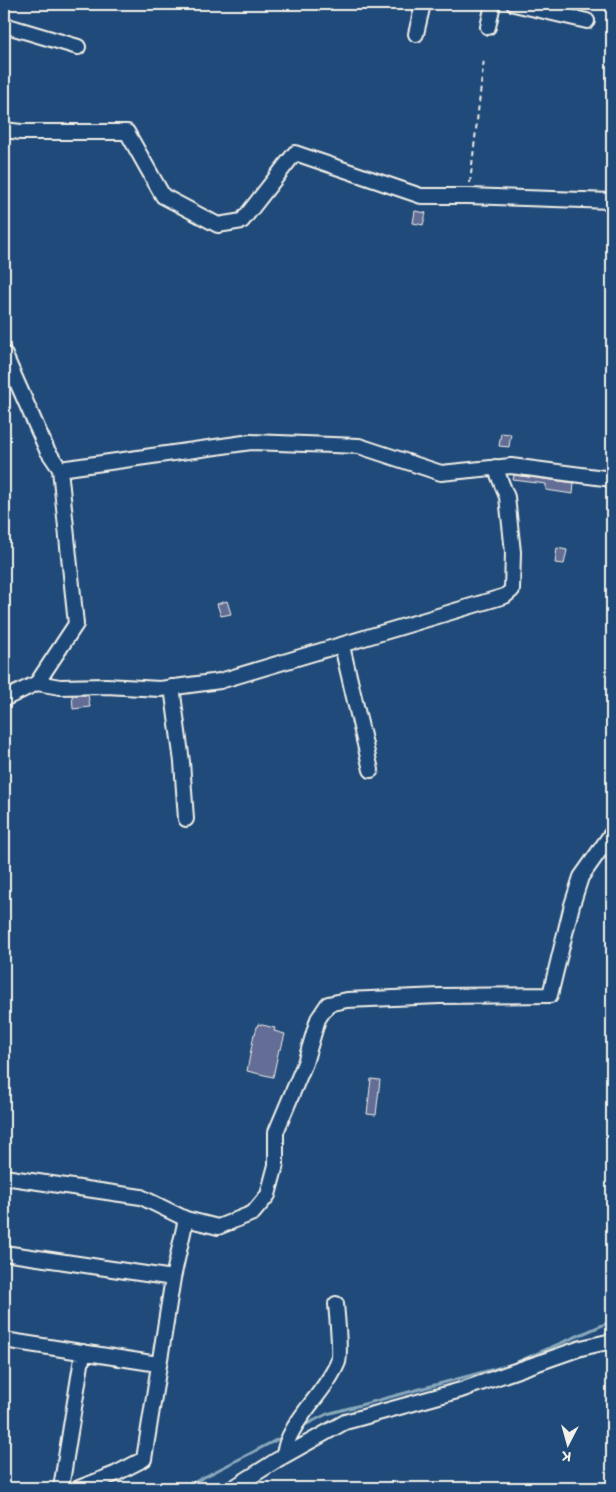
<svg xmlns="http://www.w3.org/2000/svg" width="616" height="1492" font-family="Itim,sans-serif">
	<rect width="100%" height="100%" fill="#1f4a7a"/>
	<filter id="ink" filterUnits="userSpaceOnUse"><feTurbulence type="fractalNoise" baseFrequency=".02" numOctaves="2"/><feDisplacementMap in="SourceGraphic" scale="10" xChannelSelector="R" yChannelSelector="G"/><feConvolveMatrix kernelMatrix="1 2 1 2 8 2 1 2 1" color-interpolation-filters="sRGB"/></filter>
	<g filter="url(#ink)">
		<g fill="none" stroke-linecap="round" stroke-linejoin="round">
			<path stroke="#88a8ba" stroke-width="3" d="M 301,1427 L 327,1414 L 513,1364 L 612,1321
				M 183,1488 L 284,1436"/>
		</g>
		<path fill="#636d95" stroke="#f4f1e8" d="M 415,211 L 426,213 L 423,225 L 413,223 Z
			M 501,433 L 511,434 L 509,447 L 499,446 Z
			M 514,475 L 574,483 L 573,494 L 546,490 L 546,484 L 513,480 Z
			M 557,548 L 567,550 L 564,564 L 555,563 Z
			M 227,601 L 231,614 L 221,616 L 217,604 Z
			M 72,695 L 88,695 L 90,707 L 73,709 Z
			M 258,1024 L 275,1028 L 274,1031 L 285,1034 L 281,1049 L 279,1049 L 273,1077 L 247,1071 L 254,1034 L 255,1034 Z
			M 371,1079 L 380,1080 L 376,1115 L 367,1114 Z"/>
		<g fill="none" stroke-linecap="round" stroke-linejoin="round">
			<g stroke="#f4f1e8" stroke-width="18">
				<path id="minor" d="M 514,4 L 587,21
					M 4,25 L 78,47
					M 488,27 L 493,4
					M 416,34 L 423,4
					M 4,130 L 21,132 L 127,132 L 163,196 L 218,225 L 242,221 L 295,153 L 421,196 L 469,196 L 612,201
					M 4,353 L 47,450 L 60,469 L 76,624 L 37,683 L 4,699
					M 60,469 L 251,442 L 359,446 L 441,473 L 511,466 L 612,479
					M 342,646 L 371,770
					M 37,683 L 60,687 L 106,686 L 160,689 L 220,681 L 505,596 L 512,590 L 513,552 L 507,497 L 495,467
					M 172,687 L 182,762 L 186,819
					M 4,1177 L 141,1197 L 186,1219 L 218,1227 L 253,1213 L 268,1195 L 276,1165 L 276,1132 L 305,1063 L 318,1019 L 328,1004 L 347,1000 L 440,996 L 550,995 L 572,905 L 581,877 L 612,833
					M 4,1253 L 173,1278
					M 4,1340 L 158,1364
					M 284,1456 C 286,1424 326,1393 338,1362 C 341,1354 337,1315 336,1304
					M 61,1488 L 83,1352
					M 79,1488 L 115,1474 L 144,1459 L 173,1278 L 186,1219
					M 233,1488 L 277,1460 L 345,1422 L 461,1390 L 581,1348 L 612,1341"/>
			</g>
			<path stroke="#f4f1e8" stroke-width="2" stroke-dasharray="5 4" stroke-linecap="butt" d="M 470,183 L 484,59"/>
			<use href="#minor" stroke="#1f4a7a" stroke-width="14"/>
		</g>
	</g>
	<rect width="616" height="1492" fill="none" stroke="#1f4a7a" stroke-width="20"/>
	<rect x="10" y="10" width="596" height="1472" fill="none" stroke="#f4f1e8" stroke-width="2" filter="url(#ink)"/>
	<g transform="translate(568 1444) rotate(186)" stroke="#1f4a7a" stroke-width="4" paint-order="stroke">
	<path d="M0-4L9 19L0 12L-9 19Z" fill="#f4f1e8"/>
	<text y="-8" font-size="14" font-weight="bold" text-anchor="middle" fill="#f4f1e8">K</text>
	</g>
</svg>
